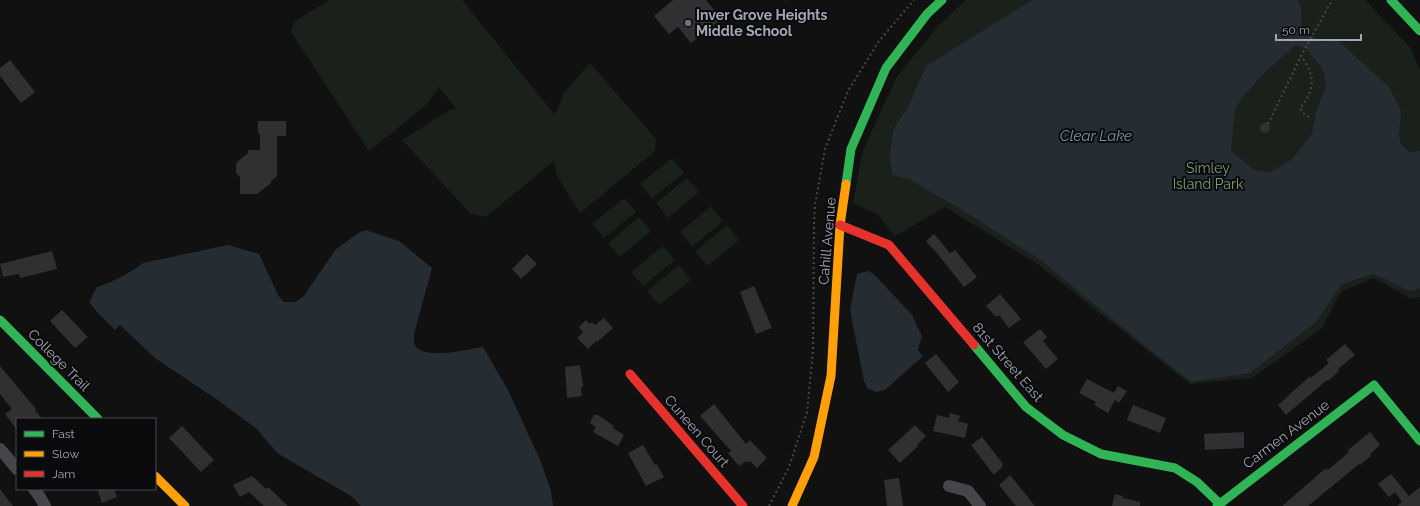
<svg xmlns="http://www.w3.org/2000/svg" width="1420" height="506" font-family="Raleway,sans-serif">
	<rect width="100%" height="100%" fill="#111"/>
	<path fill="#1a201a" d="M 329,0 L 462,0 L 555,115 L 564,93 L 590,63 L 656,139 L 655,151 L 580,213 L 557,176 L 554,161 L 486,217 L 471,214 L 402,140 L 450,110 L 456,109 L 439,87 L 426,105 L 369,151 L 291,32 L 294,22 Z
		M 966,0 L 1365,0 L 1409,46 L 1420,70 L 1420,297 L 1411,299 L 1374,278 L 1342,291 L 1321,329 L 1252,378 L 1190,384 L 1039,265 L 945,207 L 895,236 L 877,214 L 853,203 L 862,153 L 896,78 L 939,25 Z
		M 672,158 L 684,173 L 652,199 L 640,184 Z
		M 687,178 L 699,192 L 668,218 L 656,203 Z
		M 624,198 L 636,212 L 604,238 L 592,224 Z
		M 711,206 L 723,221 L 692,247 L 680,232 Z
		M 639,217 L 651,231 L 620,257 L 608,243 Z
		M 727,225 L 739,240 L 707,266 L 695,251 Z
		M 663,246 L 675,260 L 643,286 L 631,272 Z
		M 679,265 L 691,280 L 659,305 L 647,291 Z"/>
	<path fill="#252d33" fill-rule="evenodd" d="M 1032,0 L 1297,0 L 1301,8 L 1302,31 L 1322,42 L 1337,40 L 1389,87 L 1401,111 L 1399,135 L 1401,144 L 1409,152 L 1420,151 L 1420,288 L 1410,291 L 1374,274 L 1353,280 L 1341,285 L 1317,321 L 1250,373 L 1191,382 L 1144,345 L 1042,261 L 956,206 L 927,190 L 910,179 L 892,175 L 890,155 L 894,128 L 908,107 L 926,66 ZM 1296,45 L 1306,49 L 1320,65 L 1324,73 L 1326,86 L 1316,113 L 1312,134 L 1292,159 L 1270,173 L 1254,170 L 1231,151 L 1235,109 L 1242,98 L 1266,71 Z
		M 366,230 L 399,241 L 432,268 L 414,334 C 414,336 414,341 414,343 C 420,362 469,349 483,347 L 508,390 L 541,462 L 551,491 L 553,506 L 361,506 L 351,496 L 277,453 L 257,429 L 219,401 L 155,358 L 120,325 L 115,330 L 98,313 L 89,302 L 97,287 C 113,282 129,274 143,263 L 228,245 L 259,254 L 278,295 L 284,302 L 295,302 L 303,297 L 336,249 L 360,232 Z
		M 868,271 L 874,274 L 912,315 L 922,336 L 918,350 L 923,356 L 885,390 L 876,392 L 867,388 L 864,381 L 850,310 L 857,274 Z"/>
	<path fill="#303032" d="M 673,0 L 706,0 L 721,19 L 691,43 L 678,27 L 669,34 L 654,16 Z
		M 10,60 L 35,92 L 21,103 L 0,76 L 0,68 Z
		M 258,121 L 286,121 L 286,136 L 277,136 L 277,176 L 271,181 L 271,183 L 257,194 L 240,194 L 240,177 L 236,173 L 236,163 L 248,153 L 248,150 L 260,150 L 260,135 L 258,132 Z
		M1260 128a5 5 0 1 1 10 0a5 5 0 1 1-10 0Z
		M 934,234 L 950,253 L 955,250 L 977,277 L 964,287 L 932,247 L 932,248 L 926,241 Z
		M 52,251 L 57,269 L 20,278 L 19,274 L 3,277 L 0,264 Z
		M 527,254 L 537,264 L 521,279 L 512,269 Z
		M 754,286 L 772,328 L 756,334 L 740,292 Z
		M 1000,294 L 1021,319 L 1009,328 L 999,315 L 996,317 L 986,306 Z
		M 62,310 L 88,337 L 75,348 L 50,321 Z
		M 604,318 L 613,328 L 597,342 L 596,341 L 588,349 L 577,338 L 583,332 L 579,327 L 586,320 L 589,324 L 592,322 L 595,325 Z
		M 1040,329 L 1047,337 L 1043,341 L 1058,359 L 1046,369 L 1023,342 Z
		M 1345,344 L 1355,355 L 1338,369 L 1339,371 L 1328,381 L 1327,380 L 1286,415 L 1278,405 L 1310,376 L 1311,378 L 1329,363 L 1326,360 Z
		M 936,354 L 959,382 L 948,392 L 925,363 Z
		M 580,365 L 583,386 L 581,388 L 582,396 L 567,398 L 565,367 Z
		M 0,366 L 36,409 L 35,410 L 42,419 L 17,419 L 17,430 L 5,414 L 12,409 L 0,394 Z
		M 1087,379 L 1114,393 L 1118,386 L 1127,391 L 1119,403 L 1115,400 L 1108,413 L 1094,405 L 1096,402 L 1079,393 Z
		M 714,404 L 746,444 L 750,440 L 767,458 L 757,468 L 750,461 L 748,463 L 746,461 L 739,466 L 728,453 L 731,451 L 700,416 Z
		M 1133,405 L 1166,418 L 1160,433 L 1127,420 Z
		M 950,413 L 960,416 L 958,421 L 968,424 L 965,438 L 933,431 L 937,415 L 949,418 Z
		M 594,415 L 598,415 L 614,426 L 613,428 L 624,435 L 618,446 L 593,432 L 596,427 L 590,423 Z
		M 915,425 L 926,436 L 917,445 L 918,446 L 900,463 L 888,450 Z
		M 182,426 L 214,460 L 201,472 L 169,438 Z
		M 1244,432 L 1244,448 L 1205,450 L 1204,434 Z
		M 1370,432 L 1380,445 L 1370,454 L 1371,456 L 1360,465 L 1359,464 L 1308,506 L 1282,506 L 1326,468 L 1328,470 L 1349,452 L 1348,450 Z
		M 982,437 L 1003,464 L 1002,465 L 1003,466 L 994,475 L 971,445 Z
		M 643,445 L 655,465 L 657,464 L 664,477 L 646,486 L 628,453 Z
		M 1391,474 L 1409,496 L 1420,487 L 1420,506 L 1397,506 L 1402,502 L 1395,492 L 1389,497 L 1378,484 Z
		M 1010,475 L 1035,506 L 1016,506 L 999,485 Z
		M 252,476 L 266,489 L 268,487 L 288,506 L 264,506 L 249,492 L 240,497 L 233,485 Z
		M 899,478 L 903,506 L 887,506 L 884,480 Z
		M 0,489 L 13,506 L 0,506 Z
		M 97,489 L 114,489 L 117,497 L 102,503 Z
		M 1115,494 L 1123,496 L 1123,498 L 1140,502 L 1140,506 L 1112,506 Z"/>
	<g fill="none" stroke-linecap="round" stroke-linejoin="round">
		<path stroke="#47484c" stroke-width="2" stroke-dasharray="2 3" stroke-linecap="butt" d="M 1309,117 L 1303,113 L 1300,108 C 1316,89 1315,75 1301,56 L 1332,0
			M 1268,124 L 1301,56
			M 769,506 L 789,467 L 807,412 L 813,351 L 814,223 L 815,205 L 825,149 L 848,91 L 879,41 L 914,0"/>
		<path stroke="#45464a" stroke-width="12" d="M 0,449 L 17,469
			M 949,486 L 968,491 L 980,506
			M 34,489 L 40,497 L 45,506"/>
		<path stroke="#30b455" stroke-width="9" d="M 1391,0 L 1420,31
			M 846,184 L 851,149 L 886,68 L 927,14 L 942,0
			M 0,320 L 98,419
			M 974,345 L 1026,407 L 1063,435 L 1101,454 L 1175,468 L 1197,482 L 1219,503
			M 1217,506 L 1374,385 L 1420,441"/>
		<path stroke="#ff9f0a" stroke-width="9" d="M 155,476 L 185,506
			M 792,506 L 814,457 L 831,376 L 840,225 L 846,184"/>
		<path stroke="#e5322d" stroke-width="9" d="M 840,225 L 889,245 L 974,345
			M 630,374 L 743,506"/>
	</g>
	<circle fill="#6f727a" stroke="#0b0b0d" stroke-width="1.5" cx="688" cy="23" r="4"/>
	<g text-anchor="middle" stroke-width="4" stroke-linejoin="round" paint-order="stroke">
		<g font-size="14" font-weight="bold" fill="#a1a7b3" stroke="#0b0b0d" text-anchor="start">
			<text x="696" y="20">Inver Grove Heights<tspan x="696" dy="16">Middle School</tspan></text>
		</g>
		<g font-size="14" fill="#779f78" stroke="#0b0b0d">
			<text x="1208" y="173">Simley<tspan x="1208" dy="16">Island Park</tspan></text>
		</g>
		<g font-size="14" fill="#a1a7b3" stroke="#0b0b0d">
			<text transform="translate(827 241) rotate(-85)" y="5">Cahill Avenue</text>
			<text transform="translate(59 360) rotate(45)" y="5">College Trail</text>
			<text transform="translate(1008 362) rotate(49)" y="5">81st Street East</text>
			<text transform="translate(697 431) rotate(49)" y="5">Cuneen Court</text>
			<text transform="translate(1286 434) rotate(-37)" y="5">Carmen Avenue</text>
		</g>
		<g font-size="15" font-style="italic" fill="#7698b0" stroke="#0b0b0d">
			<text x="1096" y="141">Clear Lake</text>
		</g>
	</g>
	<rect x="16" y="418" width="140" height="72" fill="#0b0b0d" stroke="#47494f"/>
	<rect x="24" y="431" width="20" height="6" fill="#30b455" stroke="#47494f"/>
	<text x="52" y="438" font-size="12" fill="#a1a7b3">Fast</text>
	<rect x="24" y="451" width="20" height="6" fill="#ff9f0a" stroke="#47494f"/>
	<text x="52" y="458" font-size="12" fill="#a1a7b3">Slow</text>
	<rect x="24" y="471" width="20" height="6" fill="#e5322d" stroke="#47494f"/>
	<text x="52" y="478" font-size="12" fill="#a1a7b3">Jam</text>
	<path d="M1276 34v6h85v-6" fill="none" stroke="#a1a7b3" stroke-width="2"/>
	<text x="1282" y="34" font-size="12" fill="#a1a7b3" stroke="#0b0b0d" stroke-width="3" paint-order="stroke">50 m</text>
</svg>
